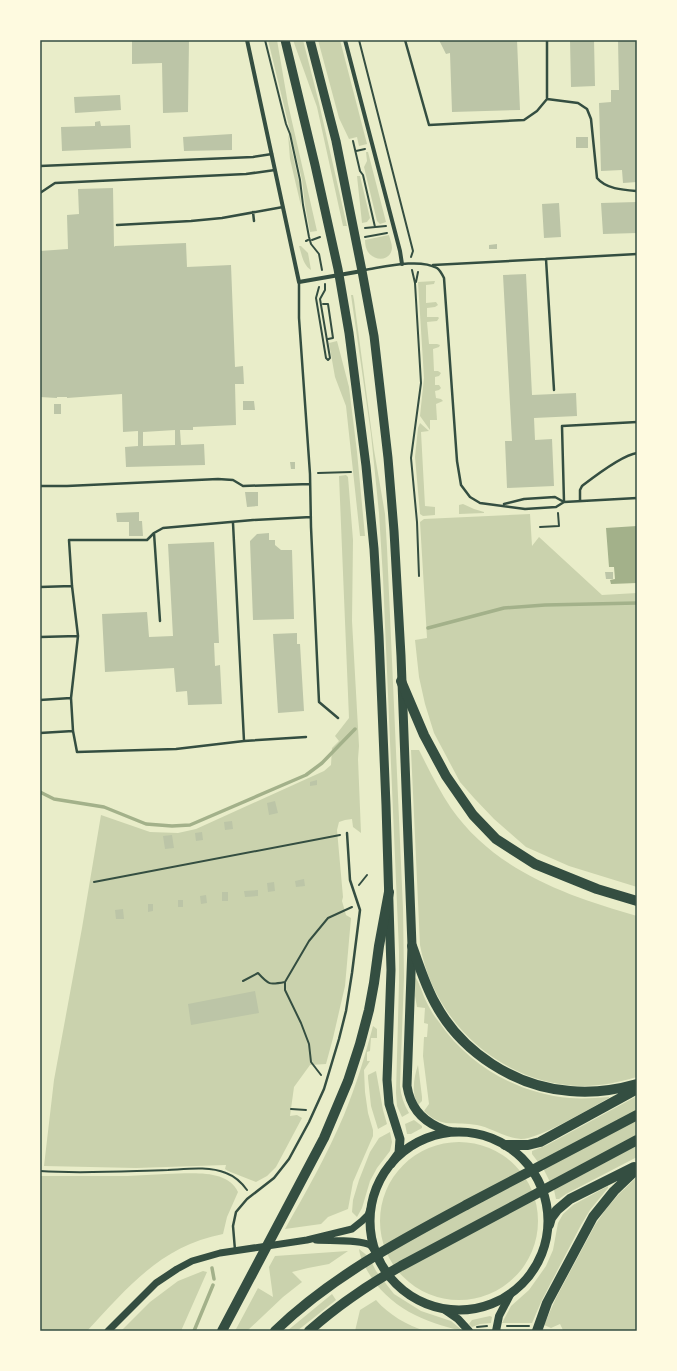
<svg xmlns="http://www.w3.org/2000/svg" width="677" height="1371" font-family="Manrope,sans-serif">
	<rect width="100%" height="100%" fill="#e9edc9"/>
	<path fill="#cad2ad" d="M 268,40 L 277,40 L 288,104 L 317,231 L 310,232 L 305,205 L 302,180 Z
		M 293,40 L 303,40 L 319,103 L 347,226 L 343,226 L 317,107 Z
		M 318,40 L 340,40 L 367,144 L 359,146 L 357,137 L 349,139 L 339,118 Z
		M 288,134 L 300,186 L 301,206 L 290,159 Z
		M 366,152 L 368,152 L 386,222 L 380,224 L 377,221 L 364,167 L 367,161 Z
		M 357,176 L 360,176 L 370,218 L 367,222 L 362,223 Z
		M 389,235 C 390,239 392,244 392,248 C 391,261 375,262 368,252 C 366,249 365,245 365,240 Z
		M 299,246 L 301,246 L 308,253 L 311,270 C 303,265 302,255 299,246 Z
		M 435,281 L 434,284 L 426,285 L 426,303 L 436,302 L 438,305 L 435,307 L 427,308 L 427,317 L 438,317 L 439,318 L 437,321 L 427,322 L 429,344 L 437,344 L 440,345 L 439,347 L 433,349 L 434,371 L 438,371 L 441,373 L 439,376 L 435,377 L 435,385 L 439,385 L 441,388 L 439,390 L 435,391 L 436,398 L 441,399 L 443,401 L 436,404 L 437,420 L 430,420 L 430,430 L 420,416 L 424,378 L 418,282 Z
		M 351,295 L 353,295 L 354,300 L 374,450 L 385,514 L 387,548 L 403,909 L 404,977 L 400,1086 C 401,1096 404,1105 409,1113 L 402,1117 L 397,1106 L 396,1093 L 399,983 L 399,951 L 383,578 L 379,513 L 371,434 Z
		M 337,341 L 349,387 L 357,452 L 365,536 L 360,536 L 346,406 L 335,377 L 329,343 Z
		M 420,423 L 429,431 L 421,432 L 425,506 L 435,507 L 435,515 L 423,516 L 420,514 L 415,457 L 418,428 Z
		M 346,475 L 348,477 L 353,540 L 352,621 L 359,746 L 358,759 L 361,833 L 353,827 L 352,819 L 345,820 L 339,822 L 337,830 L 343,897 L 342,901 L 346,915 L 351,918 L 345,986 L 333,1038 L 326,1064 L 310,1065 L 294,1087 L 290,1116 L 297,1115 L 302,1118 L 276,1167 L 267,1176 L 256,1182 L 228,1171 L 225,1169 L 226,1165 L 136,1168 L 44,1166 L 54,1080 L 82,928 L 101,815 L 150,832 L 178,833 L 196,829 L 324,771 L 331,765 L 332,748 L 339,741 L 335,736 L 349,718 L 339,476 Z
		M 463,504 L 474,509 L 484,512 L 484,513 L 459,514 L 459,505 Z
		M 530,514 L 532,546 L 539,537 L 602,595 L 637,593 L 637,887 L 569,866 L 526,847 L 494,819 L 474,798 L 460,782 L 434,733 L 425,704 L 419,677 L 415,640 L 427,638 L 420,522 L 424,519 Z
		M 411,750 L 419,750 C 429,770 439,790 451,808 C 495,871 567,896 637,916 L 637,1077 C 620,1082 601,1086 583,1086 C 503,1085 434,1024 420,945 Z
		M 415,977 C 419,982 422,992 425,999 C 429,1007 433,1015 439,1022 C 468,1065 518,1094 570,1098 C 583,1099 596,1098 609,1097 L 609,1098 C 590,1108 540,1139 521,1139 C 505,1138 492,1128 477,1125 C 455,1121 442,1129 424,1111 L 429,1104 L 423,1056 L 424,1037 L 427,1037 L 428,1024 L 424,1023 L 425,1008 L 417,1007 L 415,996 Z
		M 373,1026 L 377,1029 L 377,1038 L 371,1038 L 370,1051 L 367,1052 L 367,1061 L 370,1061 L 364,1070 L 365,1092 L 368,1113 L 373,1130 L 373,1136 L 353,1182 L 348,1209 L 328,1217 L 321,1224 L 285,1229 C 306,1192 327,1155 344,1115 C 356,1086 365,1056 373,1026 Z
		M 418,1065 L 422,1097 L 422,1101 L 418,1105 C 411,1093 414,1077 418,1065 Z
		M 376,1071 L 383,1110 L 387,1124 L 378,1129 L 371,1106 L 368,1078 L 368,1075 Z
		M 637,1096 L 637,1157 L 566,1194 L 559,1199 L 556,1199 L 554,1190 L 544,1170 L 532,1154 L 532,1151 L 547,1145 Z
		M 414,1120 L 422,1126 L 422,1128 L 411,1134 L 407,1134 L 405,1124 Z
		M 390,1132 L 392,1142 L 390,1151 L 377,1168 L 370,1181 L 362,1208 L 357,1217 L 352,1212 L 353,1200 L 359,1180 L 370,1152 L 379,1138 Z
		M380 1221a79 79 0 1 1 158 0a79 79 0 1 1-158 0Z
		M 166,1174 C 188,1174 227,1168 238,1192 L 227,1217 L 223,1234 C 161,1246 128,1287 87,1331 L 40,1331 L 40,1176 L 127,1176 Z
		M 637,1177 L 637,1331 L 561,1331 L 563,1330 L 560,1324 L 551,1328 L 544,1325 L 556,1298 L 595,1225 L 606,1209 L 619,1194 Z
		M 608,1186 L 608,1188 L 590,1210 L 581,1225 L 542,1300 L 532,1323 L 502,1323 L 511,1306 L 529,1290 L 546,1266 L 553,1250 L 558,1223 L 563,1214 L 573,1205 Z
		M 359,1249 L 369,1257 L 376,1271 L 394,1294 L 421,1311 L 451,1321 L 463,1331 C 425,1323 388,1307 368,1272 C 364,1265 360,1257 359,1249 Z
		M 348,1251 L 329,1264 L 308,1268 L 292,1272 L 302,1282 L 283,1297 L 247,1331 L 235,1331 L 258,1288 L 273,1297 L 269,1267 L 275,1256 Z
		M 203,1271 L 207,1272 L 181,1331 L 121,1331 L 150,1302 L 178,1281 Z
		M 332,1294 L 336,1300 L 297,1331 L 287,1331 Z
		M 376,1300 C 389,1315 407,1325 425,1331 L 355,1331 L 360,1310 Z
		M 490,1316 L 492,1317 L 491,1323 L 480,1324 L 472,1327 L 469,1324 L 472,1320 Z"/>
	<path fill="#a3b18a" d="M 637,526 L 637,583 L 611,584 L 610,580 L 615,579 L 614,567 L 609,567 L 606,528 Z"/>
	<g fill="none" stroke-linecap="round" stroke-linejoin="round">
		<path stroke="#a3b18a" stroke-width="3.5" d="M 428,628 L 504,608 L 545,605 L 637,603
			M 40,792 L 54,799 L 104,807 L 146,824 L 172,826 L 190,825 L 306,775 L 322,763 L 355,729
			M 212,1268 L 214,1279
			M 194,1331 L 213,1285"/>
	</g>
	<path fill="#bcc5a7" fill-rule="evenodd" d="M 132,40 L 189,40 L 188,112 L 163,113 L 162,63 L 132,64 Z
		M 439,40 L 517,40 L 520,110 L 452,112 L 450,53 L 446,54 Z
		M 570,40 L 594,40 L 595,86 L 571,87 Z
		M 618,40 L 637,40 L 637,182 L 623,183 L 622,170 L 601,171 L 599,103 L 611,102 L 611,90 L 619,90 Z
		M 120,95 L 121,110 L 75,113 L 74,97 Z
		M 100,121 L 101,126 L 130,125 L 131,148 L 62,151 L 61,127 L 95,126 L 95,122 Z
		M 232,134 L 232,150 L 184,151 L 183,137 Z
		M 576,137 L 588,137 L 588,148 L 576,148 Z
		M 113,188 L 114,247 L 115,246 L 186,243 L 187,267 L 231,265 L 235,367 L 243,366 L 244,384 L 235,384 L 236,425 L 193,427 L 193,430 L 180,430 L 181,445 L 204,444 L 205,465 L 126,467 L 125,447 L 138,446 L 138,431 L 123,432 L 122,394 L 67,398 L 67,397 L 57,397 L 57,398 L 40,397 L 40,251 L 68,249 L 67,215 L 79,214 L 78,189 ZM 175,430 L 175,445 L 143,446 L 143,432 Z
		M 637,202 L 637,233 L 603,234 L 601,203 Z
		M 559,203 L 561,237 L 544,238 L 542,204 Z
		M 497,244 L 497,249 L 489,249 L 489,245 Z
		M 526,274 L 532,395 L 576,393 L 577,416 L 534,418 L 535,440 L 552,439 L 554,486 L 507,488 L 505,441 L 512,441 L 503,275 Z
		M 243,401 L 254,401 L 255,410 L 243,410 Z
		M 54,404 L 61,404 L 61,414 L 54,414 Z
		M 290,462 L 295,462 L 295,469 L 291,469 Z
		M 245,492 L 258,492 L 258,506 L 247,507 Z
		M 139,512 L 139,521 L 142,521 L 143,536 L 129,536 L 129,522 L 117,522 L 116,513 Z
		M 269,533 L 269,540 L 275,540 L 275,545 L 281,550 L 292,550 L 294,619 L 253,620 L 250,541 L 257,534 Z
		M 214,542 L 219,643 L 214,643 L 215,666 L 220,665 L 222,704 L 188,705 L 187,691 L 176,692 L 174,668 L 105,672 L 102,614 L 147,612 L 149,637 L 173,636 L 168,544 Z
		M 605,572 L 613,572 L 613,579 L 606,579 Z
		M 297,633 L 297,644 L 300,644 L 304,711 L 278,713 L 273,634 Z
		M 317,780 L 317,785 L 310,786 L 310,782 Z
		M 275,801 L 278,813 L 269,815 L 267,803 Z
		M 232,821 L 233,829 L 225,830 L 224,822 Z
		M 202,832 L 203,840 L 196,841 L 195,833 Z
		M 172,835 L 174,848 L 165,849 L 163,836 Z
		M 304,879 L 305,886 L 296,887 L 295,881 Z
		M 274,882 L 275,891 L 268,892 L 267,883 Z
		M 258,890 L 258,896 L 245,897 L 244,891 Z
		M 222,892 L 228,892 L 228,901 L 222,901 Z
		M 206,895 L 207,903 L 201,904 L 200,896 Z
		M 178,900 L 183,900 L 183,907 L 178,907 Z
		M 148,904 L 153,904 L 153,911 L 148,912 Z
		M 123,909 L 124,919 L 116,919 L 115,910 Z
		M 255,991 L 259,1013 L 191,1025 L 188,1004 Z"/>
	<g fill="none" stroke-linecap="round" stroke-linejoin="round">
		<path stroke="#344e41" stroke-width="2" d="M 265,40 L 286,124 L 290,134 L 300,180 L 303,205 L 309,237 L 311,244 L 319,254 L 322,270
			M 359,40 L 413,251 L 411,257
			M 353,141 L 360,171 L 363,175 L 375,227
			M 356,151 L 365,149
			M 365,228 L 386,226
			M 365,237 L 387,233
			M 312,240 L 320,237
			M 306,241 L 308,240
			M 412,270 L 415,283 L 421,383 L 411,458 L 417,522 L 419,576
			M 416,282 L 418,272
			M 319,287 L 316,298 L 326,358 L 328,360 L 330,358 L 320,299 L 325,290 L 325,284
			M 323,304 L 328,304 L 333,338 L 328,339
			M 318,473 L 351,472
			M 540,527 L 559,526 L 558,513
			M 94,882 L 340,835
			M 359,885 L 367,875
			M 243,981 L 258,973 C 269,985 269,985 285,982
			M 321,1075 L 311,1062 L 309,1044 L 301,1023 L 285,990 L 285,982 L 309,941 L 328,918 L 352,907
			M 291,1109 L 306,1110
			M 40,1171 C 83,1174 126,1171 168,1170 C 187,1169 209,1166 226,1173 C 234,1176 242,1183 247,1190
			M 507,1326 L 529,1326
			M 477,1327 L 487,1326"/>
		<path stroke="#344e41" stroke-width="2.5" d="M 405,40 L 429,125 L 524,120 L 537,111 L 547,99
			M 547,40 L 547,99 L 578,103 L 587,109 L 591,119 L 597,178 C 606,189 623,190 637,191
			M 40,166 L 253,157 L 272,154
			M 40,193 L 55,183 L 246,174 L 275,170
			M 253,212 L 254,221
			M 117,225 L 191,221 L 222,218 L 283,207
			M 433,265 L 546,259
			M 364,270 C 384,267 419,258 437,268 C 440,270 442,274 444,278 L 457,461 L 461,485 L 470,497 L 480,503 L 525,509 L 556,507 L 564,502 L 637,498
			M 299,282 L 299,318 L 310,474 L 311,527 L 319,702 L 338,718
			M 554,390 L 546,259 L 637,254
			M 40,486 L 67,486 L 218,479 L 233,480 L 243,486 L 310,484
			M 580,501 L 580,490 L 582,486 C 595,476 622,455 637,453
			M 564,502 L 562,426 L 637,422
			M 504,504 L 524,499 L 555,497 L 564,502
			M 233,523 L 244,741
			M 154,533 L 160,621
			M 40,587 L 72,586
			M 40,637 L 78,636
			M 40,700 L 71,698
			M 40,733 L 73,731
			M 306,737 L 244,741 L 176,749 L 77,752 L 73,731 L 71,698 L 78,636 L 72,586 L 69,540 L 147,540 L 154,533 L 163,528 L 253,520 L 311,517
			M 235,1250 L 233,1226 L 236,1212 L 247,1199 L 274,1178 L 289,1159 L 309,1122 L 324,1089 L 339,1039 L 346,1011 L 352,973 L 360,910 L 350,880 L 347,833"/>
		<path stroke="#344e41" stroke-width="4" d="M 247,40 L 299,282 L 362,271
			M 345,40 L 400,251 L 402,264"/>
		<path stroke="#344e41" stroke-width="7" d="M 316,1240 C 328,1241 360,1239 370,1245 C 372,1247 374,1250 376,1253
			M 108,1331 L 156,1283 L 177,1269 L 192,1261 L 220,1253 L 307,1240 L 352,1229 L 362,1221 L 368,1215 L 371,1206"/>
		<path stroke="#344e41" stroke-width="8" d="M 445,1310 L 458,1319 L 469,1331
			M 496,1331 L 499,1316 L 510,1295"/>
		<path stroke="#344e41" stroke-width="9" d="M 285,40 L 315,165 L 338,269 L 349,333 L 366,466 L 374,549 L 379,636 L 386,805 L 391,970 L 387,1080 L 389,1104 L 400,1139 L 399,1153 L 391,1164
			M 310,40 L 336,141 L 362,271 L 374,336 L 388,458 L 394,531 L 401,656 L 412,946 L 407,1086 C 410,1106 420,1119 438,1127 C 444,1130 449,1132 456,1132
			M370 1221a89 89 0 1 1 178 0a89 89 0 1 1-178 0Z"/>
		<path stroke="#344e41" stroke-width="10" d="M 401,681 L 424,735 L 446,776 L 473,815 L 496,839 L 535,864 L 597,889 L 637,901
			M 412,946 C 419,965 425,985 435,1003 C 461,1052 515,1087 570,1091 C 592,1093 616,1090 637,1084
			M 505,1145 L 528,1145 L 540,1142 L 637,1089
			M 549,1225 L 551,1218 L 557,1210 L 570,1199 L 634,1167
			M 222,1331 L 324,1138 L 348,1081 L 360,1044 L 369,1010 L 374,983 L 379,946 L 389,892
			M 275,1331 C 331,1277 399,1241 468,1204 C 524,1174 581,1145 637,1115
			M 309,1331 C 337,1306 368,1285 401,1266 L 637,1140
			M 537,1331 L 547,1303 L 593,1217 L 614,1191 L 637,1169"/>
	</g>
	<rect width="677" height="1371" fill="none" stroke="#fefae0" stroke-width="82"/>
	<rect x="41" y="41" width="595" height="1289" fill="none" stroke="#344e41" stroke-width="1.5"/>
</svg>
